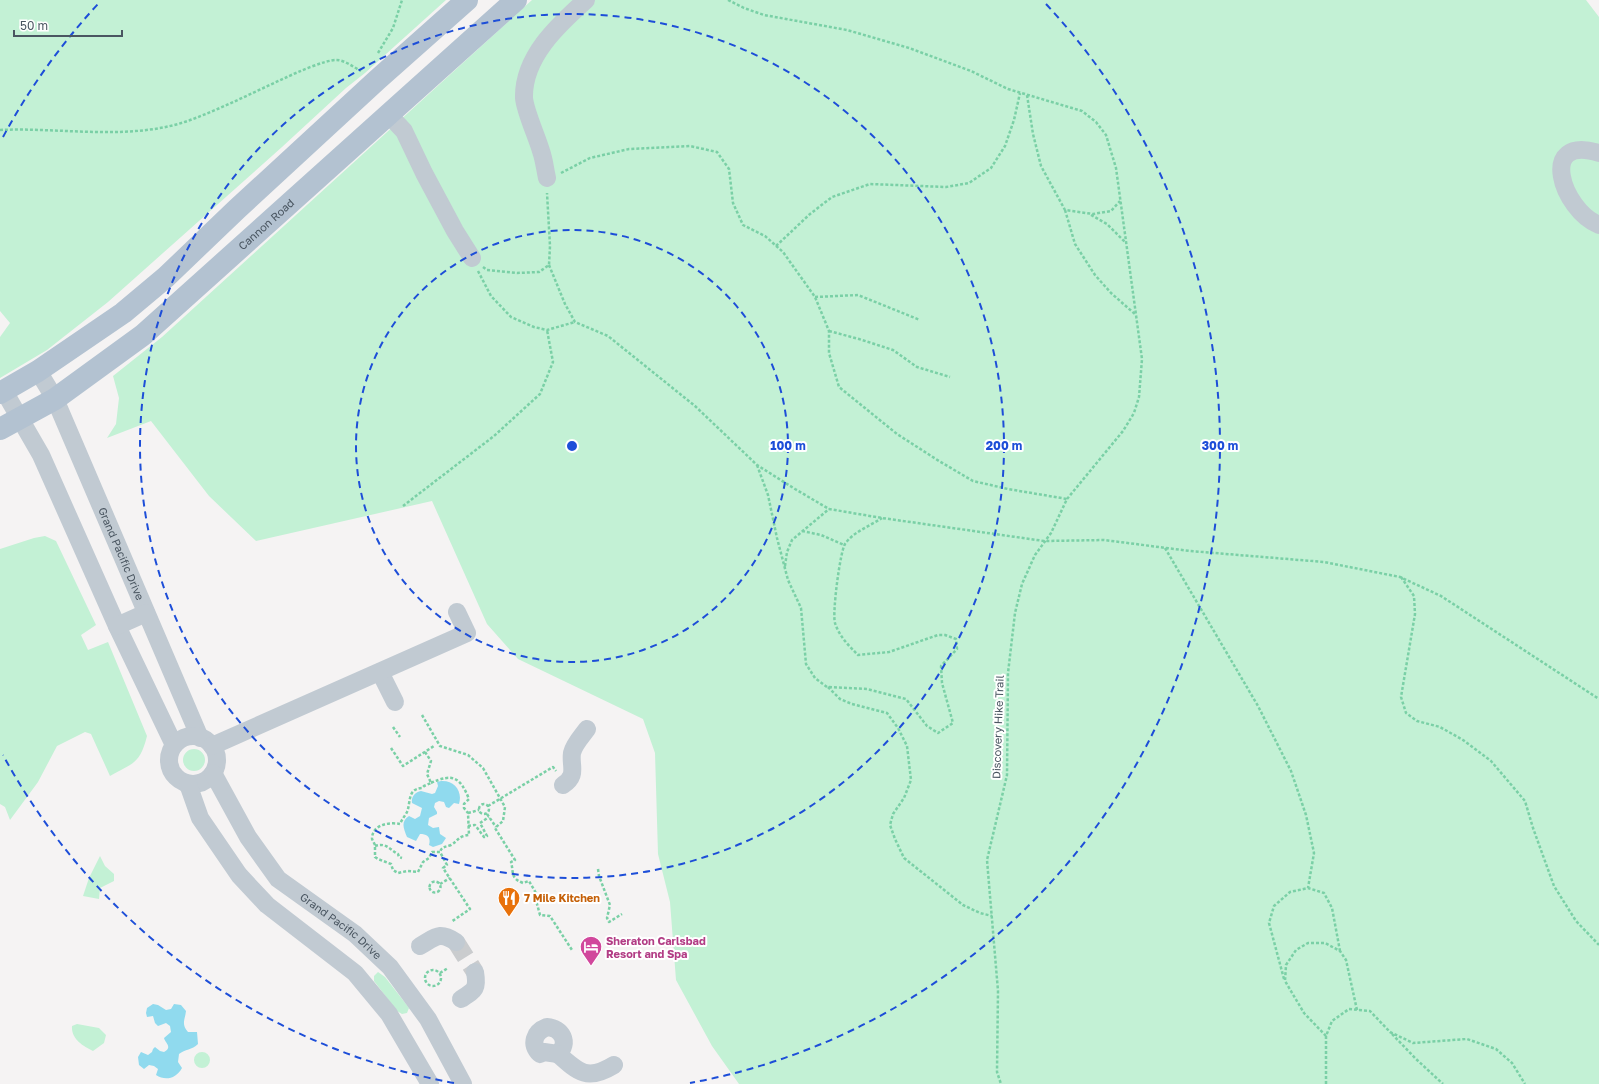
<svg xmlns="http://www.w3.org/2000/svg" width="1599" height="1084" font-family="'Golos Text',sans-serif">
	<rect width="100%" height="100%" fill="#f5f3f3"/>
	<path fill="#c3f1d5" d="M 0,0 L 446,0 L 365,73 L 346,88 L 282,147 L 108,302 L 47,350 L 0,378 L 0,337 L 10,323 L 0,311 Z
		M 532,0 L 1586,0 L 1599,17 L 1599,1084 L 739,1084 L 712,1046 L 676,980 L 670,902 L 658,854 L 655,753 L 643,719 L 518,659 L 487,624 L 432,501 L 256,541 L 209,496 L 151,421 L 107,438 L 116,424 L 119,398 L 113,376 L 162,337 Z
		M 45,536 L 56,541 L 96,625 L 81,635 L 88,650 L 108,642 L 147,736 C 140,764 133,763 110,776 L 91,734 L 85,732 L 57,746 L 38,782 L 10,820 L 5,807 L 0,804 L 0,549 L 34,538 Z
		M183 760a11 11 0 1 1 22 0a11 11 0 1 1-22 0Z
		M 100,856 L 105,866 L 114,874 L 114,881 L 100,888 L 99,899 L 83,896 L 89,878 Z
		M 378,972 L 385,977 L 406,1004 L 409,1008 L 407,1013 L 402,1014 L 397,1011 L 374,981 L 374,976 Z
		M 77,1024 L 99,1028 L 106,1035 L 104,1043 L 93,1051 C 83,1046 71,1039 72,1026 Z
		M194 1060a8 8 0 1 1 16 0a8 8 0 1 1-16 0Z"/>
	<path fill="#90daee" d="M 441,781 C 454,780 463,791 459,804 L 454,803 L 449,808 L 446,807 L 444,802 L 439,801 L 435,803 L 434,807 L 437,812 L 437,814 L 429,818 L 428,825 L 433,828 L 439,827 L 440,834 L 446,838 L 442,844 L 433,847 L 429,845 C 431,838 428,834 420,834 L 416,841 L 407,837 C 404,829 400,822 409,816 L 415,819 L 420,816 L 422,808 L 412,803 C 411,797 415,792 421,791 L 432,794 L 435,793 L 438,786 L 437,782 Z
		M 153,1004 L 158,1005 L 166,1010 L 171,1009 L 174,1004 L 181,1005 L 186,1011 C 185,1020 181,1024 188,1032 L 197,1032 L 198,1044 C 192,1050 185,1049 179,1054 L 178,1062 L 182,1068 C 176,1079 165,1081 156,1075 L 158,1069 L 154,1066 L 149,1065 L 144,1069 L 139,1065 L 138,1057 L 141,1052 L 148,1055 L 152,1052 L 153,1049 L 155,1047 L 160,1051 L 164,1052 C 173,1047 165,1043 164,1038 L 171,1032 L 170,1026 L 166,1023 L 158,1026 L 155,1023 L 153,1016 L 147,1017 L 146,1013 L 147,1008 Z"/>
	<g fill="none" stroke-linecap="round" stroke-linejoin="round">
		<path stroke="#caccce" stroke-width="18" stroke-dasharray="18 9" stroke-linecap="butt" d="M 456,942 L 475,972"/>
		<path stroke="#7ad0a6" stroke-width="2.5" stroke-dasharray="3 2" stroke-linecap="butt" d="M 728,0 L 744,8 L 764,15 L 847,30 L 909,48 L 971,71 L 1008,89 L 1082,111 L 1096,122 L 1106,135 L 1116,168 L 1142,359 L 1139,397 L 1134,413 L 1123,431 L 1067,499 L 1051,533 L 1035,555 L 1022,584 L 1015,613 L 1008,673 L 1007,775 L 987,860 L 998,991 L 997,1072 L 1001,1084
			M 378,53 L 393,28 L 402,0
			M 1027,95 L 1033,134 L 1041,166 L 1065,210 L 1093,214 L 1111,211 L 1120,201
			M 0,130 C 62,127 134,142 193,119 C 225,107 256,91 287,77 C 298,72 325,60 336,60 C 345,60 353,67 361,71
			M 561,173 L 590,158 L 629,149 L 690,146 L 717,152 L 729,169 L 733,203 L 743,225 L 765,236 L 783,252 L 815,297 L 829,331 L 829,353 L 839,387 L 897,434 L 939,461 L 973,481 L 1008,489 L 1067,499
			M 1065,210 L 1075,244 L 1095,275 L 1111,293 L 1136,315
			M 1091,215 L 1107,224 L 1126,243
			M 776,246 L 810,214 L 832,197 L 870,184 L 946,187 L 969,183 L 991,168 L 1005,146 L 1014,120 L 1020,93
			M 549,265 L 565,304 L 575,322 L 608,336 L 695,406 L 757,465 L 795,489 L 829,509 L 882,518 L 1044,541 L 1104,540 L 1190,551 L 1324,562 L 1400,577 L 1441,596 L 1599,699
			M 483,267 L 487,270 L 517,273 L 539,272 L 549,265 L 550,246 L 547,193
			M 478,271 L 491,296 L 511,317 L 534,327 L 547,330 L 575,322
			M 815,297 L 858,295 L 920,320
			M 829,331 L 859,339 L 893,350 L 917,367 L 950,377
			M 757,465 L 768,495 L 777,538 L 788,580 L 801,608 L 806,664 L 815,678 L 827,687 L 867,689 L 906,699 L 927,726 L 938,733 L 953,723 L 942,683 L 941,666 L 957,649 L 956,639 L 945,635 L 938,635 L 889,652 L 858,655 C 849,646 839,636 835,623 C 832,614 840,552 845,544 C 853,532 870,526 882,518
			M 403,506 L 494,436 L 540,394 L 553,362 L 547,330
			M 802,531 L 821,535 L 844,545
			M 1165,548 L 1258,706 L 1291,771 L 1306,815 L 1314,853 L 1308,888
			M 785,566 L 787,552 L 792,540 L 829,509
			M 1401,577 L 1414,596 L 1415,614 L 1401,697 L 1406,713 L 1417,721 L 1440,727 L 1463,740 L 1491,761 L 1525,801 L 1533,828 L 1554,886 L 1576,921 L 1599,945
			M 828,687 L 840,699 L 852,704 L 887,713 L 898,728 L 907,746 L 911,780 L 904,798 L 893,814 L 890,825 L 895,839 L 904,858 L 963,905 L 980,913 L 992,916
			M 422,715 L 440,746 L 468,755 L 483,768 L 505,807 L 503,821 L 495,828 L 515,860 L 511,862 C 514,873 510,878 523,883 L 529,881 L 540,900 L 537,904 L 540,915 L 550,916 L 572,950
			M 393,727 L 400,737
			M 391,748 L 403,766 L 434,746
			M 425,752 L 431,761 L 427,774 L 431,783 L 424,786 L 422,788 C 407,789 411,802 407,812 C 405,816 402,819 400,824 C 390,822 372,824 372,839 L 375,845 L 375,857 L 378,859 L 391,864 L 393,870 L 398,873 L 407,871 L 418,872 L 423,862 L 429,858 L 432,852 L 440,852 L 447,865 L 443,868 L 470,909 L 451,922
			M 431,783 C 453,773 460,777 469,799 L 464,804 L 464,808 L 468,813 L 469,835 C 458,836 458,841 451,845 C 446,847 442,846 440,852
			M479 809a5 5 0 1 1 10 0a5 5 0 1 1-10 0Z
			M 488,806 L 553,767 L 556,771
			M 468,813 L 479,810
			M 487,814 L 496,827
			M 468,826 L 475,825 L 484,837 L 487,836 L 480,823 L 489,817
			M 375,846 C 386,842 390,850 398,854 L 399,857 L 402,858
			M 598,869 L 599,876 L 610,905 L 607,918 L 609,922 L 622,914
			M429.5 887a5.5 5.5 0 1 1 11 0a5.5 5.5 0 1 1-11 0Z
			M 440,884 L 450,878
			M425 978a8 8 0 1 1 16 0a8 8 0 1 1-16 0Z
			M 440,973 L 448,968
			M 1284,979 L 1269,923 L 1274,906 L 1290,892 L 1308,888 L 1324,893 L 1332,908 L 1340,951
			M 1392,1034 L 1416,1059 L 1443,1084
			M 1326,1036 L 1304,1013 L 1285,981 L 1286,965 L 1296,950 L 1308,943 L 1325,943 L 1340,951 L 1346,960 L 1357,1010
			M 1326,1084 L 1326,1036 L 1332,1021 L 1349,1009 L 1370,1011 L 1390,1032 L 1413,1043 L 1467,1039 L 1496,1049 L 1512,1063 L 1525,1084"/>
		<g stroke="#c1cad2" stroke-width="18">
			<path d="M 389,115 L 404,131 L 424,173 L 455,231 L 472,258"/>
			<path d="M 1599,153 C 1537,134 1562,210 1599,225"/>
			<path d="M 547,178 C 545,169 544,159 541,151 C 537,137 525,111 524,98 C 523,57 558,25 586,0"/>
			<path id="s1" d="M 38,371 L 55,399 L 200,738"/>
			<path d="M 4,391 L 41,455 L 117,626 L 174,745"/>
			<path d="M 117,626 L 146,613"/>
			<path d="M 380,672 L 395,702"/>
			<circle cx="193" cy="760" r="24"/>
			<path d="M 212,746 L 467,633 L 457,612"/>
			<path id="s2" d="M 213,773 L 248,837 L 278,879 L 355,934 L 390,967 L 428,1019 L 463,1084"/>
			<path d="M 188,784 L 200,818 L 239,875 L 267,905 L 355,973 L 389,1014 L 430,1084"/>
			<path d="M 563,785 C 578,775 570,766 572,753 C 574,744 582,736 587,729"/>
			<path d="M 420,946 C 436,937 439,931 456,942"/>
			<path d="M 461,999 C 475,990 478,989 475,972"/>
			<path d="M 547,1027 C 562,1028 570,1043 558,1054 L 544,1052 L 540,1054 C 530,1044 534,1032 547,1027 Z"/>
			<path d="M 558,1054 C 579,1073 588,1081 614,1065"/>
		</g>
		<g stroke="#b3c2d1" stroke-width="22">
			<path d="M 0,393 L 38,371 L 123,313 L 166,277 L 237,209 L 377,80 L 467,0"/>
			<path id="s3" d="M 0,429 L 55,399 L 143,335 L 516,0"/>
		</g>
	</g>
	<g fill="none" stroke="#1d4ed8" stroke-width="2" stroke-dasharray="7 5">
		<circle cx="572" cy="446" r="216"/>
		<circle cx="572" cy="446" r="432"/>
		<path d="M454 1083A648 648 0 0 1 3 755M3 137A648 648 0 0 1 98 4M1046 4A648 648 0 0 1 690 1083"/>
	</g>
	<defs>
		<g id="restaurant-pin" transform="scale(1.15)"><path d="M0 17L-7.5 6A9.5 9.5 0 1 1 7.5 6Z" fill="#e8710a" stroke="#fff"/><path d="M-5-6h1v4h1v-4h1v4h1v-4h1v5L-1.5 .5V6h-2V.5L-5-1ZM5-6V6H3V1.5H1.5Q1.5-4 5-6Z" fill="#fff"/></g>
		<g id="hotel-pin" transform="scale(1.15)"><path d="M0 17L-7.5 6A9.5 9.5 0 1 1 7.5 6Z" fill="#d1479c" stroke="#fff"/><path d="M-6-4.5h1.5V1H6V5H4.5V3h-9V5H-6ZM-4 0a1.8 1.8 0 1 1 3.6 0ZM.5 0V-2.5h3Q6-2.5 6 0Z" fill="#fff"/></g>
	</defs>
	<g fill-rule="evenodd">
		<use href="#restaurant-pin" x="509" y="898"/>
		<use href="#hotel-pin" x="591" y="947"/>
	</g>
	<g text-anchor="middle" stroke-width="4" stroke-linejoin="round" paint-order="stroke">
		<g font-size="11" fill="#4a5661" stroke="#fff">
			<text dy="4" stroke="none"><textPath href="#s3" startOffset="337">Cannon Road</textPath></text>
			<text dy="4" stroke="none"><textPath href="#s1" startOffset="201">Grand Pacific Drive</textPath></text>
			<text transform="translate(998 727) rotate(-88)" y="4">Discovery Hike Trail</text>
			<text dy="4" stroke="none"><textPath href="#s2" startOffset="203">Grand Pacific Drive</textPath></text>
		</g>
		<g font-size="11" font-weight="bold" fill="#c56008" stroke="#fff" text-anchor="start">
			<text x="524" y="902">7 Mile Kitchen</text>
		</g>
		<g font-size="11" font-weight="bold" fill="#b23c85" stroke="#fff" text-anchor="start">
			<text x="606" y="945">Sheraton Carlsbad<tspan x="606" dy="13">Resort and Spa</tspan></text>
		</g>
	</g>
	<circle cx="572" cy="446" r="6" fill="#1d4ed8" stroke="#fff" stroke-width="2"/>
	<g font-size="12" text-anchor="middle" font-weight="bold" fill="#1d4ed8" stroke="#fff" stroke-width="4" stroke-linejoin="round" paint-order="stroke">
		<text x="788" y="450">100 m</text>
		<text x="1004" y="450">200 m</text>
		<text x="1220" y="450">300 m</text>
	</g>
	<path d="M14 30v6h108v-6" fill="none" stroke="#4a5661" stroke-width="2"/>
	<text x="20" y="30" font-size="12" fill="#4a5661" stroke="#ffffff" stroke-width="3" paint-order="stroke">50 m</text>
</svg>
